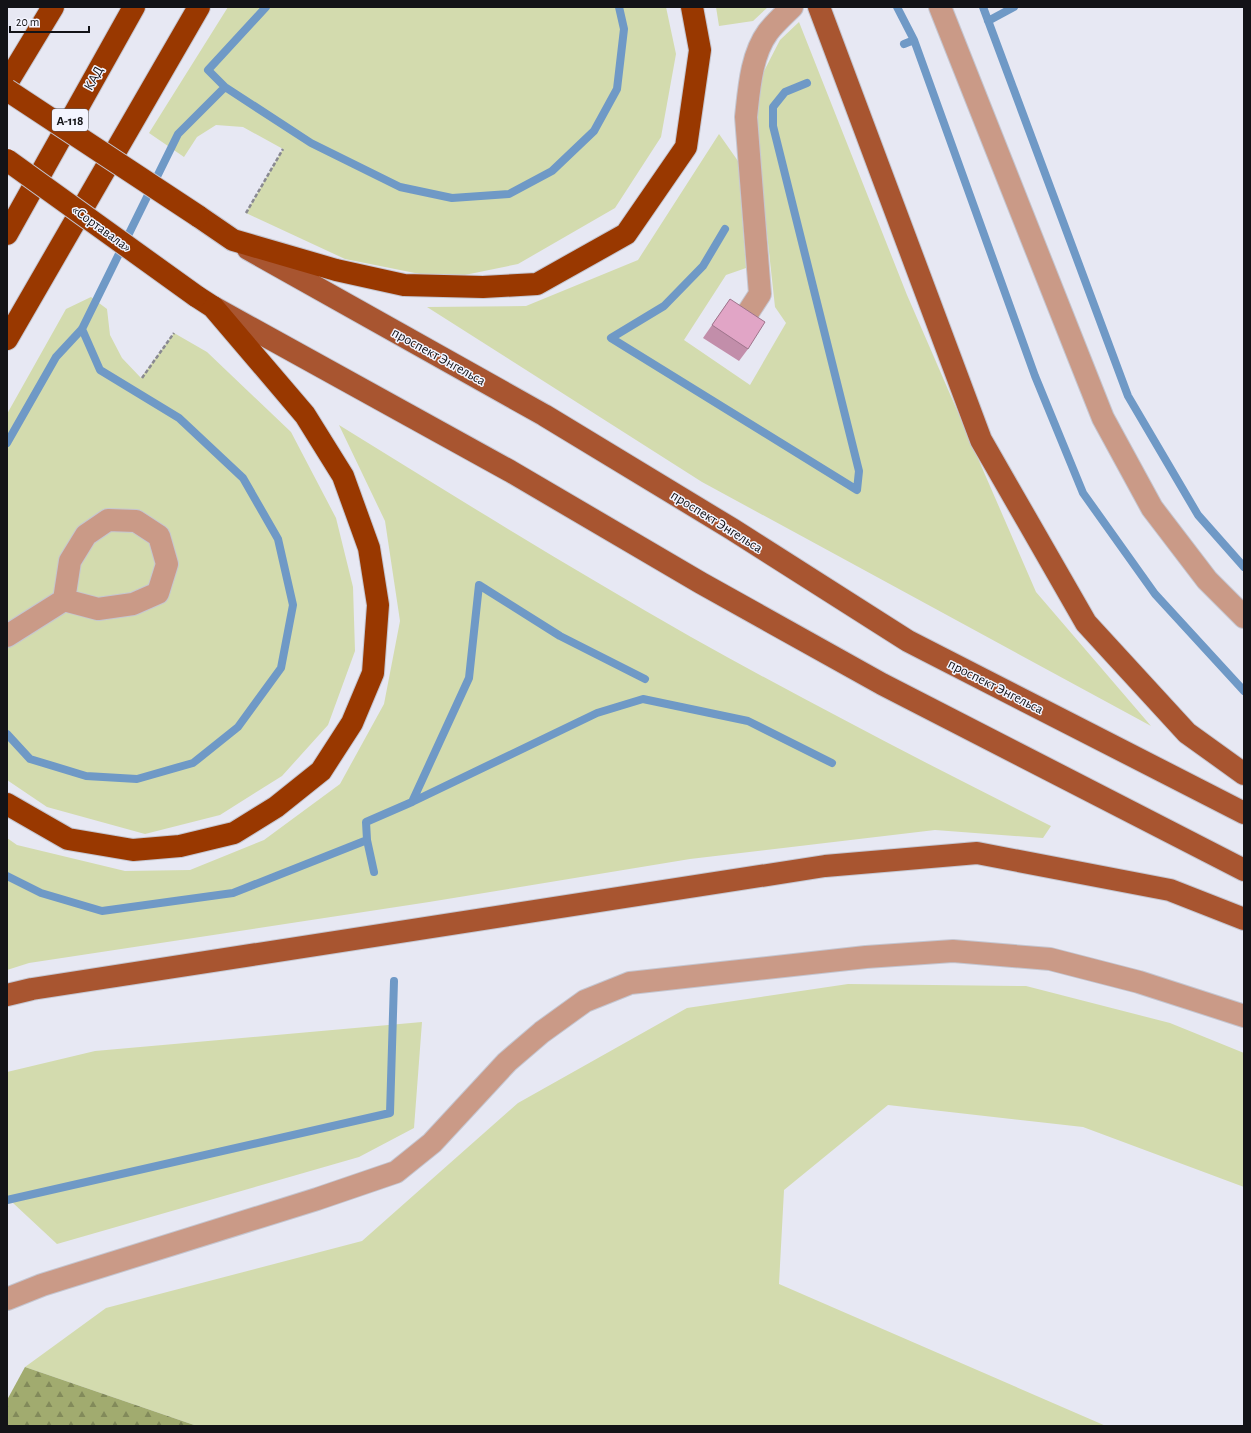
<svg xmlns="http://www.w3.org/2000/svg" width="1251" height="1433" font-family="'Alegreya Sans',sans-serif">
	<defs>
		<pattern id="forest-firs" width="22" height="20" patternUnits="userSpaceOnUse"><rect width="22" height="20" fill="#a1ab6f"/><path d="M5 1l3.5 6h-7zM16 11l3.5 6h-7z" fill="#828a5a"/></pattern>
	</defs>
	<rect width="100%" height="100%" fill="#e7e8f3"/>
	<path fill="#d3dbae" d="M 228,7 L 666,7 L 676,54 L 661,137 L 615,208 L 518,264 L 445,279 L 345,259 L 246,213 L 283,149 L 243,127 L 216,125 L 197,137 L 184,157 L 149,133 Z
		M 716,7 L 768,7 L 753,21 L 719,26 Z
		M 799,22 L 907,295 L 1036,592 L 1151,726 L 702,482 L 427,307 L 526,306 L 638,260 L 719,134 L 738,161 L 746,268 L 726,275 L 684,340 L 750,385 L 786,323 L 775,307 L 754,114 L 763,73 L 780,40 Z
		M 91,297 L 107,309 L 110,335 L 122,358 L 141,378 L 174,333 L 207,352 L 291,432 L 336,518 L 353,587 L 355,651 L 328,725 L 282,776 L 220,815 L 145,834 L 47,807 L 7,780 L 7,414 L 66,309 Z
		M 339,425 C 455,497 572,569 691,637 C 809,703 929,765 1051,826 L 1043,838 L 935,830 L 690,859 L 429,902 L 29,963 L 7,970 L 7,838 L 17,845 L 125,871 L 190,870 L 264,840 L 340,784 L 384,704 L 400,621 L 385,521 Z
		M 848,984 L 1026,986 L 1170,1023 L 1244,1053 L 1244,1187 L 1083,1127 L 888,1105 L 784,1190 L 779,1284 L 1106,1426 L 197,1426 L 25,1367 L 106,1308 L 362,1241 L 518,1103 L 687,1008 Z
		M 422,1022 L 414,1128 L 359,1157 L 57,1244 L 13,1203 L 7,1204 L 7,1072 L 95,1051 Z"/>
	<path fill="url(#forest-firs)" d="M 25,1367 L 197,1426 L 7,1426 L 7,1400 Z"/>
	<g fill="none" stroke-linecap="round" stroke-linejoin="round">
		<path stroke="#6f99c6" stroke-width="8" d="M 266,7 L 208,70 L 225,87 L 311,143 L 400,187 L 452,198 L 509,194 L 552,171 L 594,131 L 617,89 L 624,29 L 619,7
			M 897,7 L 914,40 L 904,44
			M 983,7 L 1128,396 L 1198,515 L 1244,567
			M 988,21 L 1014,7
			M 914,40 L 1035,376 L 1083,493 L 1155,594 L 1244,691
			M 725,229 L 703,266 L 664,306 L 611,338 L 857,490 L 859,471 L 773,126 L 773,107 L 785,92 L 807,83
			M 7,443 L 56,357 L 82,329 L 178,134 L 225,87
			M 7,734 L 30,759 L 86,776 L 137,779 L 193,763 L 238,727 L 281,668 L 293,605 L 278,539 L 243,478 L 179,418 L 100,370 L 82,329
			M 412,802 L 469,678 L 479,585 L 560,636 L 645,679
			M 367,840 L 374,872
			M 7,876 L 41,893 L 102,911 L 233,893 L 367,840 L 366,822 L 412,802 L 597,713 L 643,699 L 748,721 L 832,763
			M 7,1200 L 390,1113 L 394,981"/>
		<g stroke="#c5c6d0" stroke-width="24">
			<path id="minor" d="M 940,7 L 1103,418 L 1152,508 L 1207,580 L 1244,617
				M 747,314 L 760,294 L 746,117 C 749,90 751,55 768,32 C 775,23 784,15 792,7
				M 7,636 L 64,600 L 98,609 L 133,604 L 158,593 L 167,564 L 159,536 L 136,521 L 108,520 L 86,535 L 70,561 L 64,600
				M 7,1299 L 42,1285 L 317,1199 L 396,1172 L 432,1143 L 507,1062 L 542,1032 L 585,1001 L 630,983 L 866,957 L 953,951 L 1050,959 L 1139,982 L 1244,1016"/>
		</g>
		<g stroke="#c5c6d0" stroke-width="24">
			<path id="major" d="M 819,7 L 981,440 L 1086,623 L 1187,733 L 1244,774
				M 248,249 L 544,415 L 732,529 L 908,641 L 1244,813
				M 213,307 L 510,471 L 701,583 L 882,684 L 1244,870
				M 7,995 L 32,989 L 825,866 L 977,853 L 1170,890 L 1244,919"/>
		</g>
		<g stroke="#c5c6d0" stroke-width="24">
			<path id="highway" d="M 7,83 L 53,7
				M 198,216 L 233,240 L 336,270 L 404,285 L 483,287 L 537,284 L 626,234 L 686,147 L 700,50 L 692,7
				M 7,234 L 134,7
				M 7,339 L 199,7
				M 7,804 L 68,839 L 133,850 L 180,846 L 234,833 L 276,807 L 321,771 L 352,723 L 373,673 L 378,605 L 369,548 L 343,476 L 305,415 L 213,307 L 196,296"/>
		</g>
		<path stroke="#898991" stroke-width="2.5" stroke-dasharray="4 2" stroke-linecap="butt" d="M 246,213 L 283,149
			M 142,378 L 174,333"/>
		<use href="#minor" stroke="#ca9a87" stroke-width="22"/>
		<use href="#major" stroke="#a85530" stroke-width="22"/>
		<use href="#highway" stroke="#993800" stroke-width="22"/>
		<g stroke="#c5c6d0" stroke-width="24" stroke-linecap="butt">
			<path id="highway-bridge" d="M 7,90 L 198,216
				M 7,160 L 196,296"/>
		</g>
		<use href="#highway-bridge" stroke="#993800" stroke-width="22"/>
	</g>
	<path fill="#c28eaa" d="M 730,299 L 748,349 L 739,361 L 703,338 Z"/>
	<path fill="#e1a5c6" stroke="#9e748b" d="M 730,299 L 765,322 L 748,349 L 712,325 Z"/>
	<g text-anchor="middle" stroke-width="3" stroke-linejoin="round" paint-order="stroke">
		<rect fill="#f4f5ff" stroke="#56575d" stroke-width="1" x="52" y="109" width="36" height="22" rx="3"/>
		<g font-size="13" font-weight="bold" fill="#131317">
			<text x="70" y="125">А-118</text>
		</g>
		<g font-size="14" fill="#131317" stroke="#f4f5ff">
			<text transform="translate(93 78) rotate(-61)" y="5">КАД</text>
			<text transform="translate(102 228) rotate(36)" y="5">«Сортавала»</text>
			<text transform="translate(439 356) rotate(29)" y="5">проспект Энгельса</text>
			<text transform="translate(717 521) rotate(32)" y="5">проспект Энгельса</text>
			<text transform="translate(996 686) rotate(27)" y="5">проспект Энгельса</text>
		</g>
	</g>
	<rect width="1251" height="1433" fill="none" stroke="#131317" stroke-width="16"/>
	<path d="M10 26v6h79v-6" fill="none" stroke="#131317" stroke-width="2"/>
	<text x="16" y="26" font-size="12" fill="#131317" stroke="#f4f5ff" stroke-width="3" paint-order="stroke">20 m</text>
</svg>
